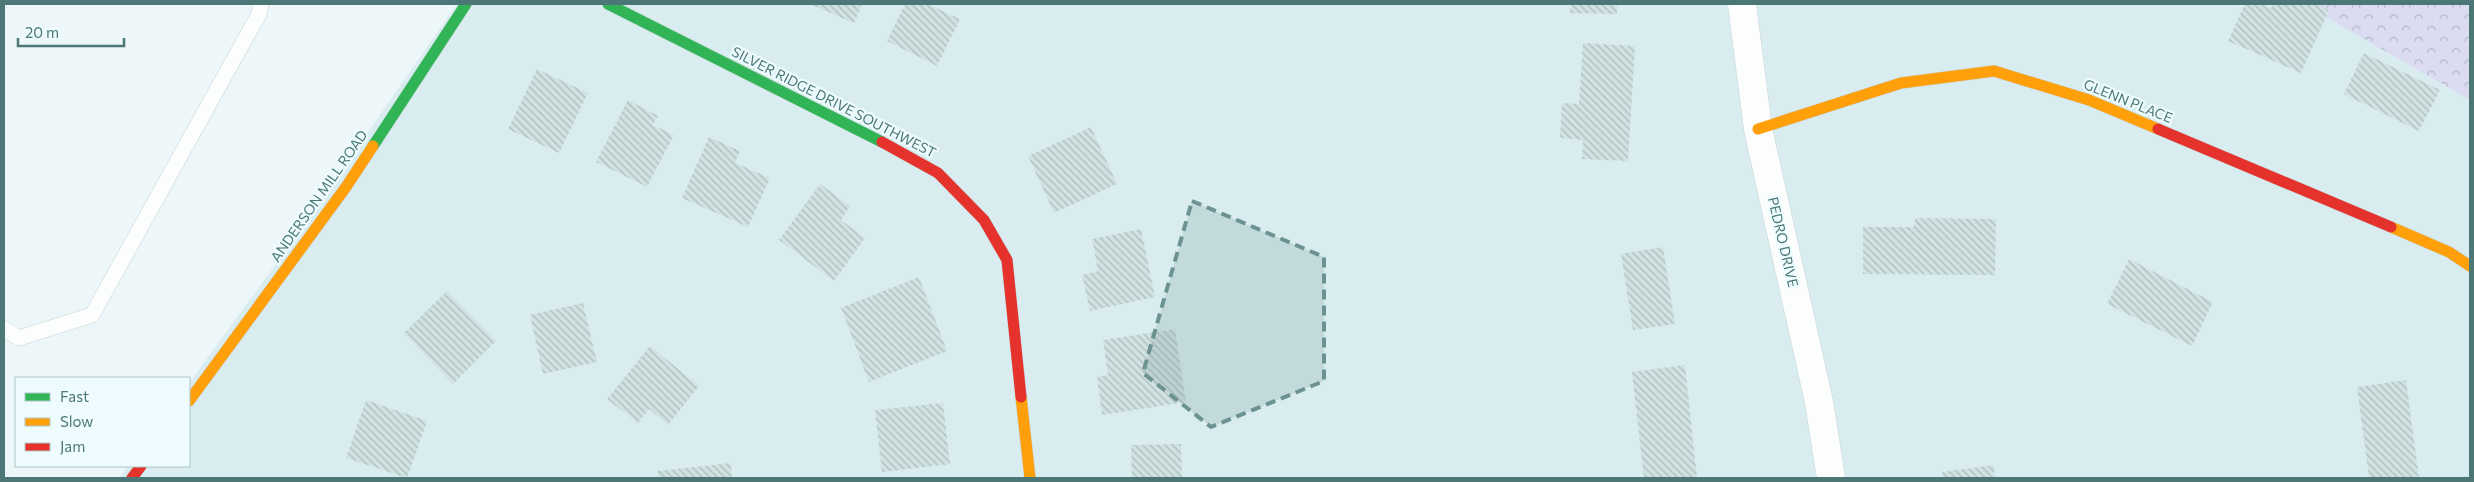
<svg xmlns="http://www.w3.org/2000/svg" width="2474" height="482" font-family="Commissioner,sans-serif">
	<defs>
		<pattern id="forest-crowns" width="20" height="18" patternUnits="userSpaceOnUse" patternTransform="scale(1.25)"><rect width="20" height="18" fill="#dbdcf1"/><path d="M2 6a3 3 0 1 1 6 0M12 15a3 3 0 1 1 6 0" fill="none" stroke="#b4b7c8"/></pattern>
		<pattern id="building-back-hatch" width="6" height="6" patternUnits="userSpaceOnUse" patternTransform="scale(1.25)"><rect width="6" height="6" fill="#d1e2e3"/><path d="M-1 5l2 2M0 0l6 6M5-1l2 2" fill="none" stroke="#acbcbd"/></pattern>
	</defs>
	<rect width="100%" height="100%" fill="#edf6f8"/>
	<path fill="#d9edf0" d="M 457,4 L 2470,4 L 2470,478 L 119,478 L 128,466 L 189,466 L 189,383 L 286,250 Z"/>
	<path fill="url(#forest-crowns)" d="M 2303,4 L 2470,4 L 2470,100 Z"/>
	<path fill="url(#building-back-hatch)" d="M 810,4 L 862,4 L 854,23 Z
		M 905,4 L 928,4 L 960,19 L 937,66 L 887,41 Z
		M 1571,4 L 1617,4 L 1617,14 L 1570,13 Z
		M 2245,4 L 2261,4 L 2271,8 L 2273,4 L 2315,4 L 2329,10 L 2301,73 L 2228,41 Z
		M 1583,43 L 1635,46 L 1628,161 L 1582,159 L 1583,140 L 1560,138 L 1562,103 L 1579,104 Z
		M 2364,53 L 2440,90 L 2419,131 L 2344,94 Z
		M 537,69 L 588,93 L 559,153 L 508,129 Z
		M 628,100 L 658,116 L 653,125 L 674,135 L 647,187 L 596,162 Z
		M 1091,127 L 1117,184 L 1054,213 L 1028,156 Z
		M 709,137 L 740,151 L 735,163 L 770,178 L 748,227 L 682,198 Z
		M 820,184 L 850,206 L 841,220 L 865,238 L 834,281 L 779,240 Z
		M 1915,218 L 1996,219 L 1995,275 L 1863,274 L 1863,227 L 1914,227 Z
		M 1141,229 L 1155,297 L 1090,311 L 1082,275 L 1098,271 L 1092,239 Z
		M 1663,247 L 1675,324 L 1633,330 L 1621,254 Z
		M 2129,259 L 2213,302 L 2192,346 L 2107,304 Z
		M 919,277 L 947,351 L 869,382 L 841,308 Z
		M 447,291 L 496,341 L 453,384 L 404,333 Z
		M 583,303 L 597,362 L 543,374 L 530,315 Z
		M 1175,329 L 1186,402 L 1102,415 L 1097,377 L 1108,375 L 1103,340 Z
		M 650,346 L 699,386 L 668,425 L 649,409 L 638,423 L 607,399 Z
		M 1685,365 L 1697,478 L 1644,478 L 1632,372 Z
		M 2406,380 L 2419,478 L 2369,478 L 2357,387 Z
		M 366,400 L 427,421 L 407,478 L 346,458 Z
		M 943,403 L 950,464 L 882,472 L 875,410 Z
		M 1181,444 L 1182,478 L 1132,478 L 1131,445 Z
		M 731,463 L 732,478 L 658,478 L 658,471 Z
		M 1994,465 L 1995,478 L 1943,478 L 1942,472 Z"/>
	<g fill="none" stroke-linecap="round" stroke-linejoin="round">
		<g stroke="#c8d4d6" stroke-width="16">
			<path id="lane" d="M 4,329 L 19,338 L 92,315 L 259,14 L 261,4"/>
		</g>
		<g stroke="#c8d4d6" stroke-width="29">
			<path id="street" d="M 1742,4 L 1758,129 L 1819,402 L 1831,478"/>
		</g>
		<g stroke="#c7d3d4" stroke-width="12">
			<path id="fast" d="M 608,4 L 882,142
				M 373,146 L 466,4"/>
		</g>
		<g stroke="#c7d3d4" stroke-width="12">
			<path id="slow" d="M 1758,129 L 1901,83 L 1994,71 L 2089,100 L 2158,129
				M 2391,227 L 2449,252 L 2470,266
				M 1021,397 L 1030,478
				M 189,401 L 346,187 L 373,146"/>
		</g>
		<g stroke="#c7d3d4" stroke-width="12">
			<path id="jam" d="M 2158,129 L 2391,227
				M 882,142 L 938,173 L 984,220 L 1007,260 L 1021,397
				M 132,478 L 141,466"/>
		</g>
		<use href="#lane" stroke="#fcfefe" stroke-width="15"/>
		<use href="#street" stroke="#fcfefe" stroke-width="28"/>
		<use href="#fast" stroke="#30b455" stroke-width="11"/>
		<use href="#slow" stroke="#ff9f0a" stroke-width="11"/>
		<use href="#jam" stroke="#e5322d" stroke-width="11"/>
	</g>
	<path fill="#6d9292" fill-opacity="0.2" stroke="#6d9292" stroke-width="4" stroke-dasharray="10 6" stroke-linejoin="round" d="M 1192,201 L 1324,257 L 1324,381 L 1211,427 L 1143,373 Z"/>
	<g text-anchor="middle" stroke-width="4.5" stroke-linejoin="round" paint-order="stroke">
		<g font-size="14" fill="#4b7876" stroke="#effcff">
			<text transform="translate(2128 101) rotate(22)" y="5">GLENN PLACE</text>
			<text transform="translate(834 102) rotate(27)" y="5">SILVER RIDGE DRIVE SOUTHWEST</text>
			<text transform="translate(319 196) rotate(-55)" y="5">ANDERSON MILL ROAD</text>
			<text transform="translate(1783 242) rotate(77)" y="5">PEDRO DRIVE</text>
		</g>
	</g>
	<rect width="2474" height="482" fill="none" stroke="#4b7876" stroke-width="10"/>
	<rect x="15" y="377" width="175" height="90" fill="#effcff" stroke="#adc7c8"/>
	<rect x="25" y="393" width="25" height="8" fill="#30b455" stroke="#adc7c8"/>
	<text x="60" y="402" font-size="15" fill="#4b7876">Fast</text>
	<rect x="25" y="418" width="25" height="8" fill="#ff9f0a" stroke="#adc7c8"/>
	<text x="60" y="427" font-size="15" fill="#4b7876">Slow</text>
	<rect x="25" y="443" width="25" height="8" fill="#e5322d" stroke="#adc7c8"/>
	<text x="60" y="452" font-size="15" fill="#4b7876">Jam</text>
	<path d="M18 38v8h106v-8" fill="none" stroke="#4b7876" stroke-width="2.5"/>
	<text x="25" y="38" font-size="15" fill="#4b7876" stroke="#effcff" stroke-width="4" paint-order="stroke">20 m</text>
</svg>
